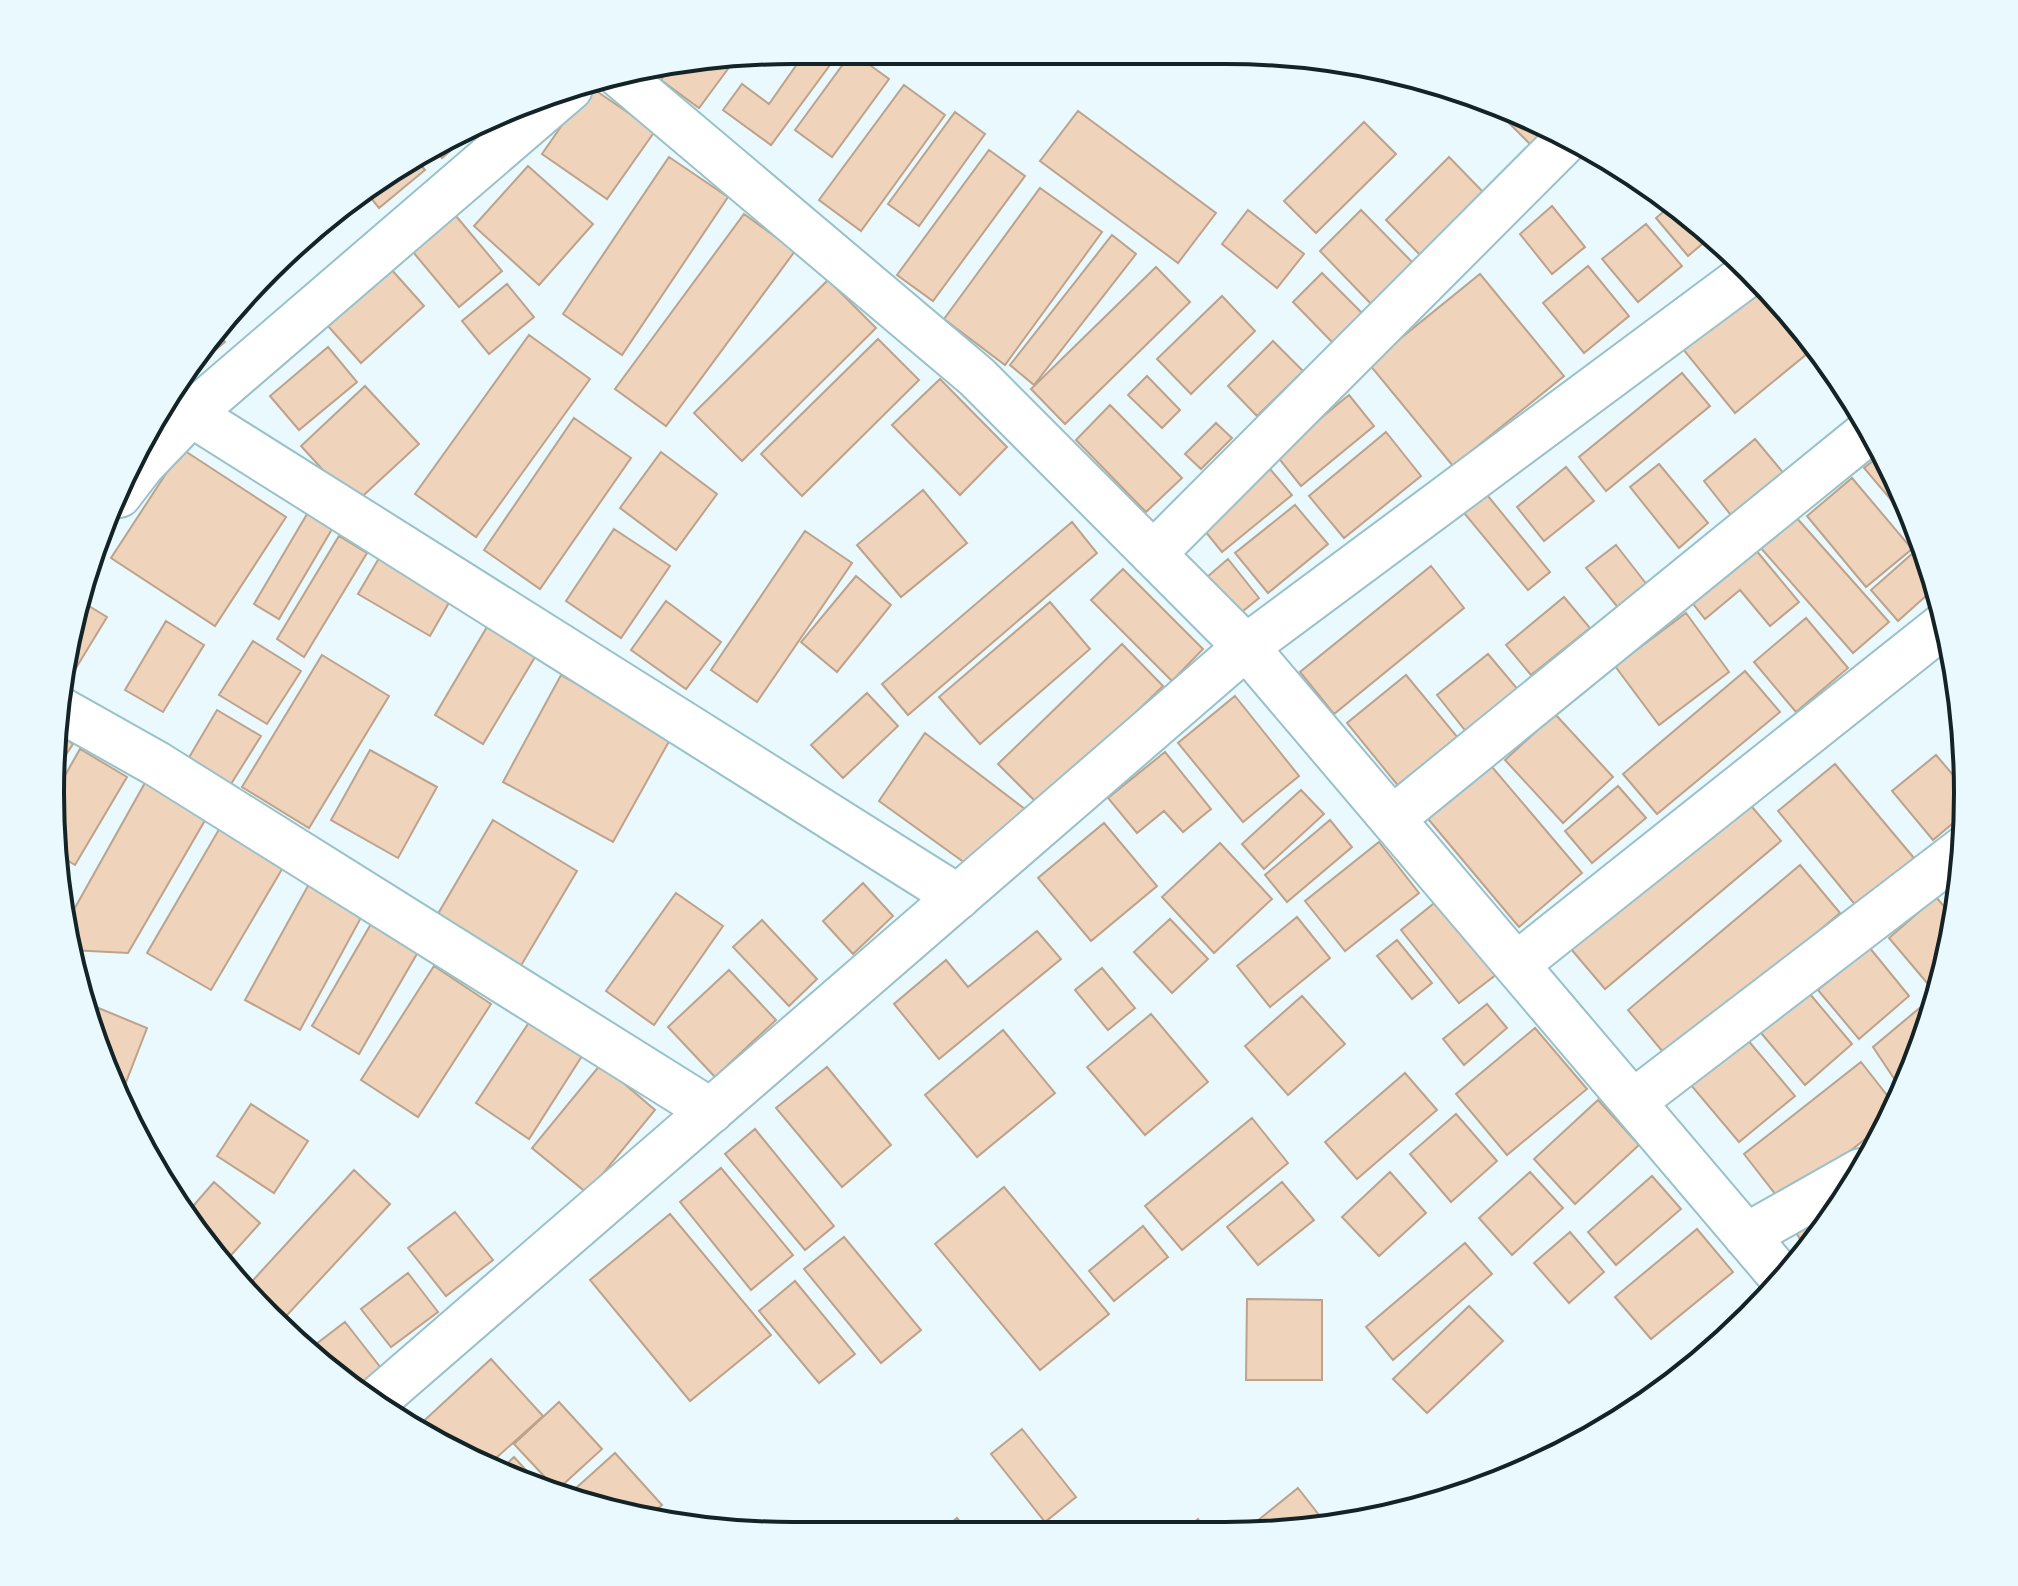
<svg xmlns="http://www.w3.org/2000/svg" width="2018" height="1586" font-family="'Roboto Condensed',sans-serif">
	<rect width="100%" height="100%" fill="#e9f9fd"/>
	<path fill="#efd3bb" stroke="#bda28c" stroke-width="2" d="M 793,50 L 841,50 L 771,145 L 723,110 L 742,84 L 769,104 L 802,57 Z
		M 852,52 L 889,79 L 832,157 L 795,130 Z
		M 736,58 L 699,108 L 661,80 L 671,66 Z
		M 904,85 L 945,115 L 861,231 L 819,200 Z
		M 589,86 L 655,131 L 607,199 L 542,154 Z
		M 1485,99 L 1555,131 L 1536,150 Z
		M 1078,111 L 1216,213 L 1178,263 L 1040,161 Z
		M 955,112 L 985,134 L 919,226 L 888,204 Z
		M 1364,122 L 1396,154 L 1316,233 L 1284,201 Z
		M 480,125 L 442,158 L 431,146 Z
		M 989,150 L 1025,176 L 933,301 L 897,275 Z
		M 413,156 L 425,170 L 379,208 L 366,192 Z
		M 669,157 L 728,197 L 622,355 L 563,314 Z
		M 1449,157 L 1485,194 L 1421,256 L 1386,220 Z
		M 528,166 L 593,224 L 539,285 L 474,226 Z
		M 1040,188 L 1102,232 L 1005,365 L 944,319 Z
		M 1672,204 L 1714,234 L 1688,256 L 1656,218 Z
		M 1552,206 L 1585,247 L 1552,274 L 1520,234 Z
		M 1248,210 L 1304,254 L 1277,288 L 1222,244 Z
		M 1361,210 L 1415,265 L 1373,306 L 1320,251 Z
		M 744,214 L 795,251 L 666,426 L 615,389 Z
		M 456,216 L 502,271 L 459,307 L 413,252 Z
		M 1646,224 L 1682,266 L 1638,302 L 1602,259 Z
		M 1112,235 L 1136,254 L 1034,385 L 1010,365 Z
		M 1588,266 L 1629,316 L 1584,353 L 1543,303 Z
		M 1156,267 L 1190,302 L 1065,424 L 1031,389 Z
		M 391,269 L 424,306 L 361,363 L 328,326 Z
		M 1322,273 L 1363,314 L 1333,343 L 1293,302 Z
		M 1480,274 L 1564,376 L 1453,466 L 1369,364 Z
		M 828,280 L 876,328 L 742,461 L 694,413 Z
		M 507,284 L 534,317 L 489,354 L 462,321 Z
		M 1751,284 L 1808,353 L 1735,413 L 1678,343 Z
		M 1222,296 L 1255,331 L 1191,394 L 1157,359 Z
		M 217,333 L 225,342 L 185,376 Z
		M 529,335 L 590,379 L 476,537 L 415,494 Z
		M 878,339 L 919,380 L 802,496 L 761,454 Z
		M 1273,341 L 1303,371 L 1257,416 L 1228,386 Z
		M 328,347 L 357,382 L 299,430 L 270,396 Z
		M 1682,373 L 1710,406 L 1606,491 L 1579,457 Z
		M 1147,376 L 1180,410 L 1162,428 L 1128,395 Z
		M 940,379 L 1007,447 L 960,495 L 892,425 Z
		M 365,386 L 419,444 L 354,504 L 301,446 Z
		M 1349,395 L 1374,426 L 1301,486 L 1276,455 Z
		M 1110,405 L 1182,478 L 1146,512 L 1076,440 Z
		M 574,418 L 631,458 L 540,589 L 484,550 Z
		M 1216,423 L 1232,438 L 1201,469 L 1185,454 Z
		M 1386,432 L 1421,476 L 1344,538 L 1309,496 Z
		M 1755,439 L 1786,476 L 1734,519 L 1704,481 Z
		M 182,449 L 286,517 L 215,626 L 111,558 Z
		M 661,452 L 717,494 L 676,550 L 620,508 Z
		M 1883,453 L 1908,510 L 1903,514 L 1864,468 Z
		M 1659,464 L 1708,523 L 1679,548 L 1630,487 Z
		M 1566,467 L 1594,501 L 1544,541 L 1517,507 Z
		M 1270,469 L 1292,495 L 1222,552 L 1200,525 Z
		M 1852,478 L 1912,549 L 1866,587 L 1807,516 Z
		M 923,490 L 967,543 L 901,597 L 857,545 Z
		M 1483,490 L 1550,572 L 1528,590 L 1460,508 Z
		M 1295,505 L 1328,544 L 1268,593 L 1235,553 Z
		M 310,509 L 335,524 L 279,619 L 254,604 Z
		M 1795,516 L 1889,622 L 1853,653 L 1760,547 Z
		M 1912,518 L 1922,539 L 1908,522 Z
		M 1072,522 L 1097,553 L 908,715 L 882,684 Z
		M 614,529 L 670,566 L 621,638 L 566,601 Z
		M 805,531 L 852,563 L 757,702 L 711,670 Z
		M 339,536 L 367,553 L 304,657 L 277,639 Z
		M 1750,543 L 1799,602 L 1770,626 L 1740,590 L 1705,619 L 1686,595 Z
		M 1616,545 L 1648,586 L 1620,610 L 1586,568 Z
		M 382,553 L 454,594 L 430,636 L 358,594 Z
		M 1913,553 L 1934,577 L 1936,587 L 1898,621 L 1871,590 Z
		M 1228,559 L 1259,598 L 1238,615 L 1207,577 Z
		M 1431,566 L 1464,608 L 1334,714 L 1300,672 Z
		M 1123,569 L 1203,649 L 1172,681 L 1091,600 Z
		M 856,576 L 891,605 L 837,672 L 801,642 Z
		M 1564,597 L 1590,628 L 1531,675 L 1506,645 Z
		M 666,601 L 721,642 L 686,689 L 631,650 Z
		M 1050,602 L 1090,649 L 980,744 L 939,697 Z
		M 84,603 L 107,617 L 73,673 L 66,669 L 72,624 Z
		M 1686,613 L 1729,672 L 1659,725 L 1615,666 Z
		M 1806,618 L 1848,668 L 1796,712 L 1754,662 Z
		M 166,621 L 204,645 L 163,712 L 125,690 Z
		M 487,627 L 535,657 L 483,744 L 435,715 Z
		M 253,641 L 301,671 L 267,724 L 219,695 Z
		M 1122,644 L 1163,686 L 1040,806 L 998,764 Z
		M 1488,654 L 1520,692 L 1468,734 L 1437,695 Z
		M 322,655 L 389,696 L 309,828 L 242,787 Z
		M 1745,671 L 1780,712 L 1657,814 L 1623,774 Z
		M 561,675 L 672,736 L 613,842 L 503,782 Z
		M 1406,675 L 1459,739 L 1400,788 L 1347,723 Z
		M 867,693 L 898,726 L 843,778 L 811,745 Z
		M 1235,696 L 1299,776 L 1243,822 L 1178,743 Z
		M 217,710 L 261,736 L 226,792 L 184,766 Z
		M 1555,714 L 1613,777 L 1563,823 L 1505,760 Z
		M 925,733 L 1025,809 L 965,863 L 879,801 Z
		M 58,734 L 73,744 L 52,776 Z
		M 80,749 L 127,777 L 75,865 L 58,855 L 51,800 Z
		M 370,750 L 437,787 L 398,858 L 331,820 Z
		M 1165,752 L 1211,809 L 1183,832 L 1164,811 L 1137,833 L 1108,798 Z
		M 1936,755 L 1965,789 L 1965,813 L 1933,840 L 1892,791 Z
		M 1487,761 L 1582,873 L 1519,927 L 1424,814 Z
		M 1835,764 L 1914,858 L 1857,907 L 1778,811 Z
		M 150,774 L 211,810 L 128,953 L 71,950 L 67,922 Z
		M 1618,786 L 1646,818 L 1592,863 L 1565,831 Z
		M 1301,790 L 1324,814 L 1264,869 L 1242,844 Z
		M 1747,801 L 1781,841 L 1605,989 L 1571,949 Z
		M 493,820 L 577,871 L 516,974 L 432,924 Z
		M 1330,820 L 1352,847 L 1287,902 L 1265,875 Z
		M 1104,823 L 1157,886 L 1091,941 L 1038,878 Z
		M 221,826 L 285,864 L 211,990 L 147,953 Z
		M 1379,842 L 1419,893 L 1345,951 L 1305,901 Z
		M 1220,843 L 1272,899 L 1214,953 L 1162,897 Z
		M 59,865 L 68,870 L 62,882 Z
		M 1800,865 L 1840,913 L 1668,1058 L 1628,1010 Z
		M 863,883 L 893,916 L 853,954 L 823,921 Z
		M 309,884 L 363,914 L 300,1030 L 245,1000 Z
		M 676,893 L 723,926 L 654,1025 L 606,991 Z
		M 1936,897 L 1954,918 L 1945,970 L 1928,984 L 1889,938 Z
		M 1438,900 L 1497,974 L 1459,1003 L 1401,930 Z
		M 1297,917 L 1330,958 L 1270,1007 L 1237,966 Z
		M 1170,919 L 1208,959 L 1172,993 L 1134,952 Z
		M 762,920 L 817,979 L 789,1006 L 733,947 Z
		M 371,924 L 418,952 L 359,1054 L 312,1026 Z
		M 1037,931 L 1061,959 L 939,1059 L 894,1004 L 946,960 L 968,987 Z
		M 1397,940 L 1432,983 L 1412,999 L 1377,956 Z
		M 1869,947 L 1909,996 L 1859,1039 L 1818,990 Z
		M 434,966 L 491,1004 L 418,1117 L 361,1080 Z
		M 1102,968 L 1135,1008 L 1108,1030 L 1075,990 Z
		M 729,970 L 776,1020 L 715,1077 L 668,1027 Z
		M 1804,987 L 1852,1044 L 1805,1085 L 1756,1027 Z
		M 1941,990 L 1903,1092 L 1873,1047 Z
		M 1302,996 L 1345,1044 L 1288,1095 L 1245,1046 Z
		M 1487,1004 L 1507,1028 L 1464,1065 L 1443,1039 Z
		M 96,1007 L 147,1028 L 121,1095 L 90,1022 Z
		M 1151,1014 L 1208,1082 L 1145,1135 L 1087,1067 Z
		M 530,1021 L 582,1056 L 529,1139 L 476,1103 Z
		M 1535,1028 L 1587,1089 L 1507,1155 L 1456,1094 Z
		M 1003,1030 L 1055,1093 L 977,1157 L 925,1095 Z
		M 1746,1038 L 1795,1096 L 1739,1142 L 1690,1084 Z
		M 1861,1062 L 1897,1108 L 1893,1117 L 1783,1204 L 1744,1154 Z
		M 601,1064 L 655,1110 L 587,1193 L 532,1148 Z
		M 827,1067 L 891,1145 L 842,1187 L 776,1108 Z
		M 1405,1073 L 1437,1110 L 1357,1179 L 1325,1142 Z
		M 1598,1100 L 1639,1145 L 1575,1204 L 1534,1159 Z
		M 251,1104 L 308,1141 L 274,1193 L 217,1156 Z
		M 1456,1114 L 1497,1161 L 1451,1202 L 1410,1154 Z
		M 1252,1118 L 1288,1163 L 1182,1250 L 1145,1206 Z
		M 755,1129 L 834,1226 L 805,1250 L 725,1154 Z
		M 721,1168 L 793,1255 L 751,1290 L 680,1202 Z
		M 154,1170 L 172,1183 L 168,1189 Z
		M 354,1170 L 390,1204 L 277,1326 L 267,1318 L 245,1289 Z
		M 1390,1172 L 1426,1213 L 1379,1256 L 1342,1217 Z
		M 1530,1172 L 1563,1208 L 1512,1255 L 1479,1218 Z
		M 1652,1176 L 1681,1209 L 1616,1265 L 1588,1232 Z
		M 214,1182 L 260,1223 L 225,1262 L 187,1213 Z
		M 1282,1182 L 1314,1220 L 1258,1265 L 1227,1227 Z
		M 1004,1187 L 1109,1314 L 1040,1370 L 935,1244 Z
		M 1846,1195 L 1815,1245 L 1808,1252 L 1792,1226 Z
		M 455,1212 L 493,1260 L 446,1296 L 408,1248 Z
		M 670,1214 L 771,1335 L 690,1401 L 590,1280 Z
		M 1143,1226 L 1168,1257 L 1114,1301 L 1089,1271 Z
		M 1697,1229 L 1733,1272 L 1651,1339 L 1615,1297 Z
		M 1570,1232 L 1604,1272 L 1569,1303 L 1534,1263 Z
		M 844,1237 L 921,1330 L 881,1363 L 804,1269 Z
		M 1465,1243 L 1492,1274 L 1393,1360 L 1366,1327 Z
		M 408,1273 L 438,1312 L 391,1347 L 361,1309 Z
		M 795,1281 L 855,1354 L 819,1383 L 759,1311 Z
		M 1758,1295 L 1763,1301 L 1715,1351 L 1680,1377 L 1673,1369 Z
		M 1247,1299 L 1322,1300 L 1322,1380 L 1246,1380 Z
		M 1469,1306 L 1503,1341 L 1427,1413 L 1393,1379 Z
		M 345,1322 L 381,1368 L 354,1389 L 307,1351 Z
		M 491,1359 L 543,1416 L 486,1467 L 415,1429 Z
		M 559,1402 L 602,1449 L 557,1490 L 514,1444 Z
		M 1022,1429 L 1076,1497 L 1045,1522 L 991,1454 Z
		M 615,1453 L 662,1505 L 644,1521 L 566,1497 Z
		M 514,1457 L 544,1490 L 497,1473 Z
		M 1298,1488 L 1326,1524 L 1274,1534 L 1241,1534 Z
		M 957,1518 L 971,1535 L 935,1536 Z
		M 1198,1519 L 1210,1535 L 1179,1535 Z"/>
	<g fill="none" stroke-linecap="round" stroke-linejoin="round">
		<g stroke="#99c1ca" stroke-width="48">
			<path id="street" d="M 570,88 L 191,414 L 958,897
				M 1748,274 L 1246,647 L 1783,1279
				M 119,495 L 142,465 L 191,414
				M 1153,554 L 1569,137
				M 61,710 L 157,764 L 711,1111
				M 1392,819 L 1872,429
				M 1516,965 L 1945,624
				M 1633,1102 L 1966,847
				M 1746,1236 L 1861,1171
				M 372,1404 L 1246,647 L 977,377 L 617,73"/>
		</g>
		<use href="#street" stroke="#fff" stroke-width="44"/>
	</g>
	<path d="M0 0H2018V1586H0ZM793 64H1225A729 729 0 0 1 1954 793V793A729 729 0 0 1 1225 1522H793A729 729 0 0 1 64 793V793A729 729 0 0 1 793 64Z" fill="#e9f9fd" fill-rule="evenodd"/>
	<path fill="none" stroke="#132326" stroke-width="4" d="M793 64H1225A729 729 0 0 1 1954 793V793A729 729 0 0 1 1225 1522H793A729 729 0 0 1 64 793V793A729 729 0 0 1 793 64Z"/>
</svg>
